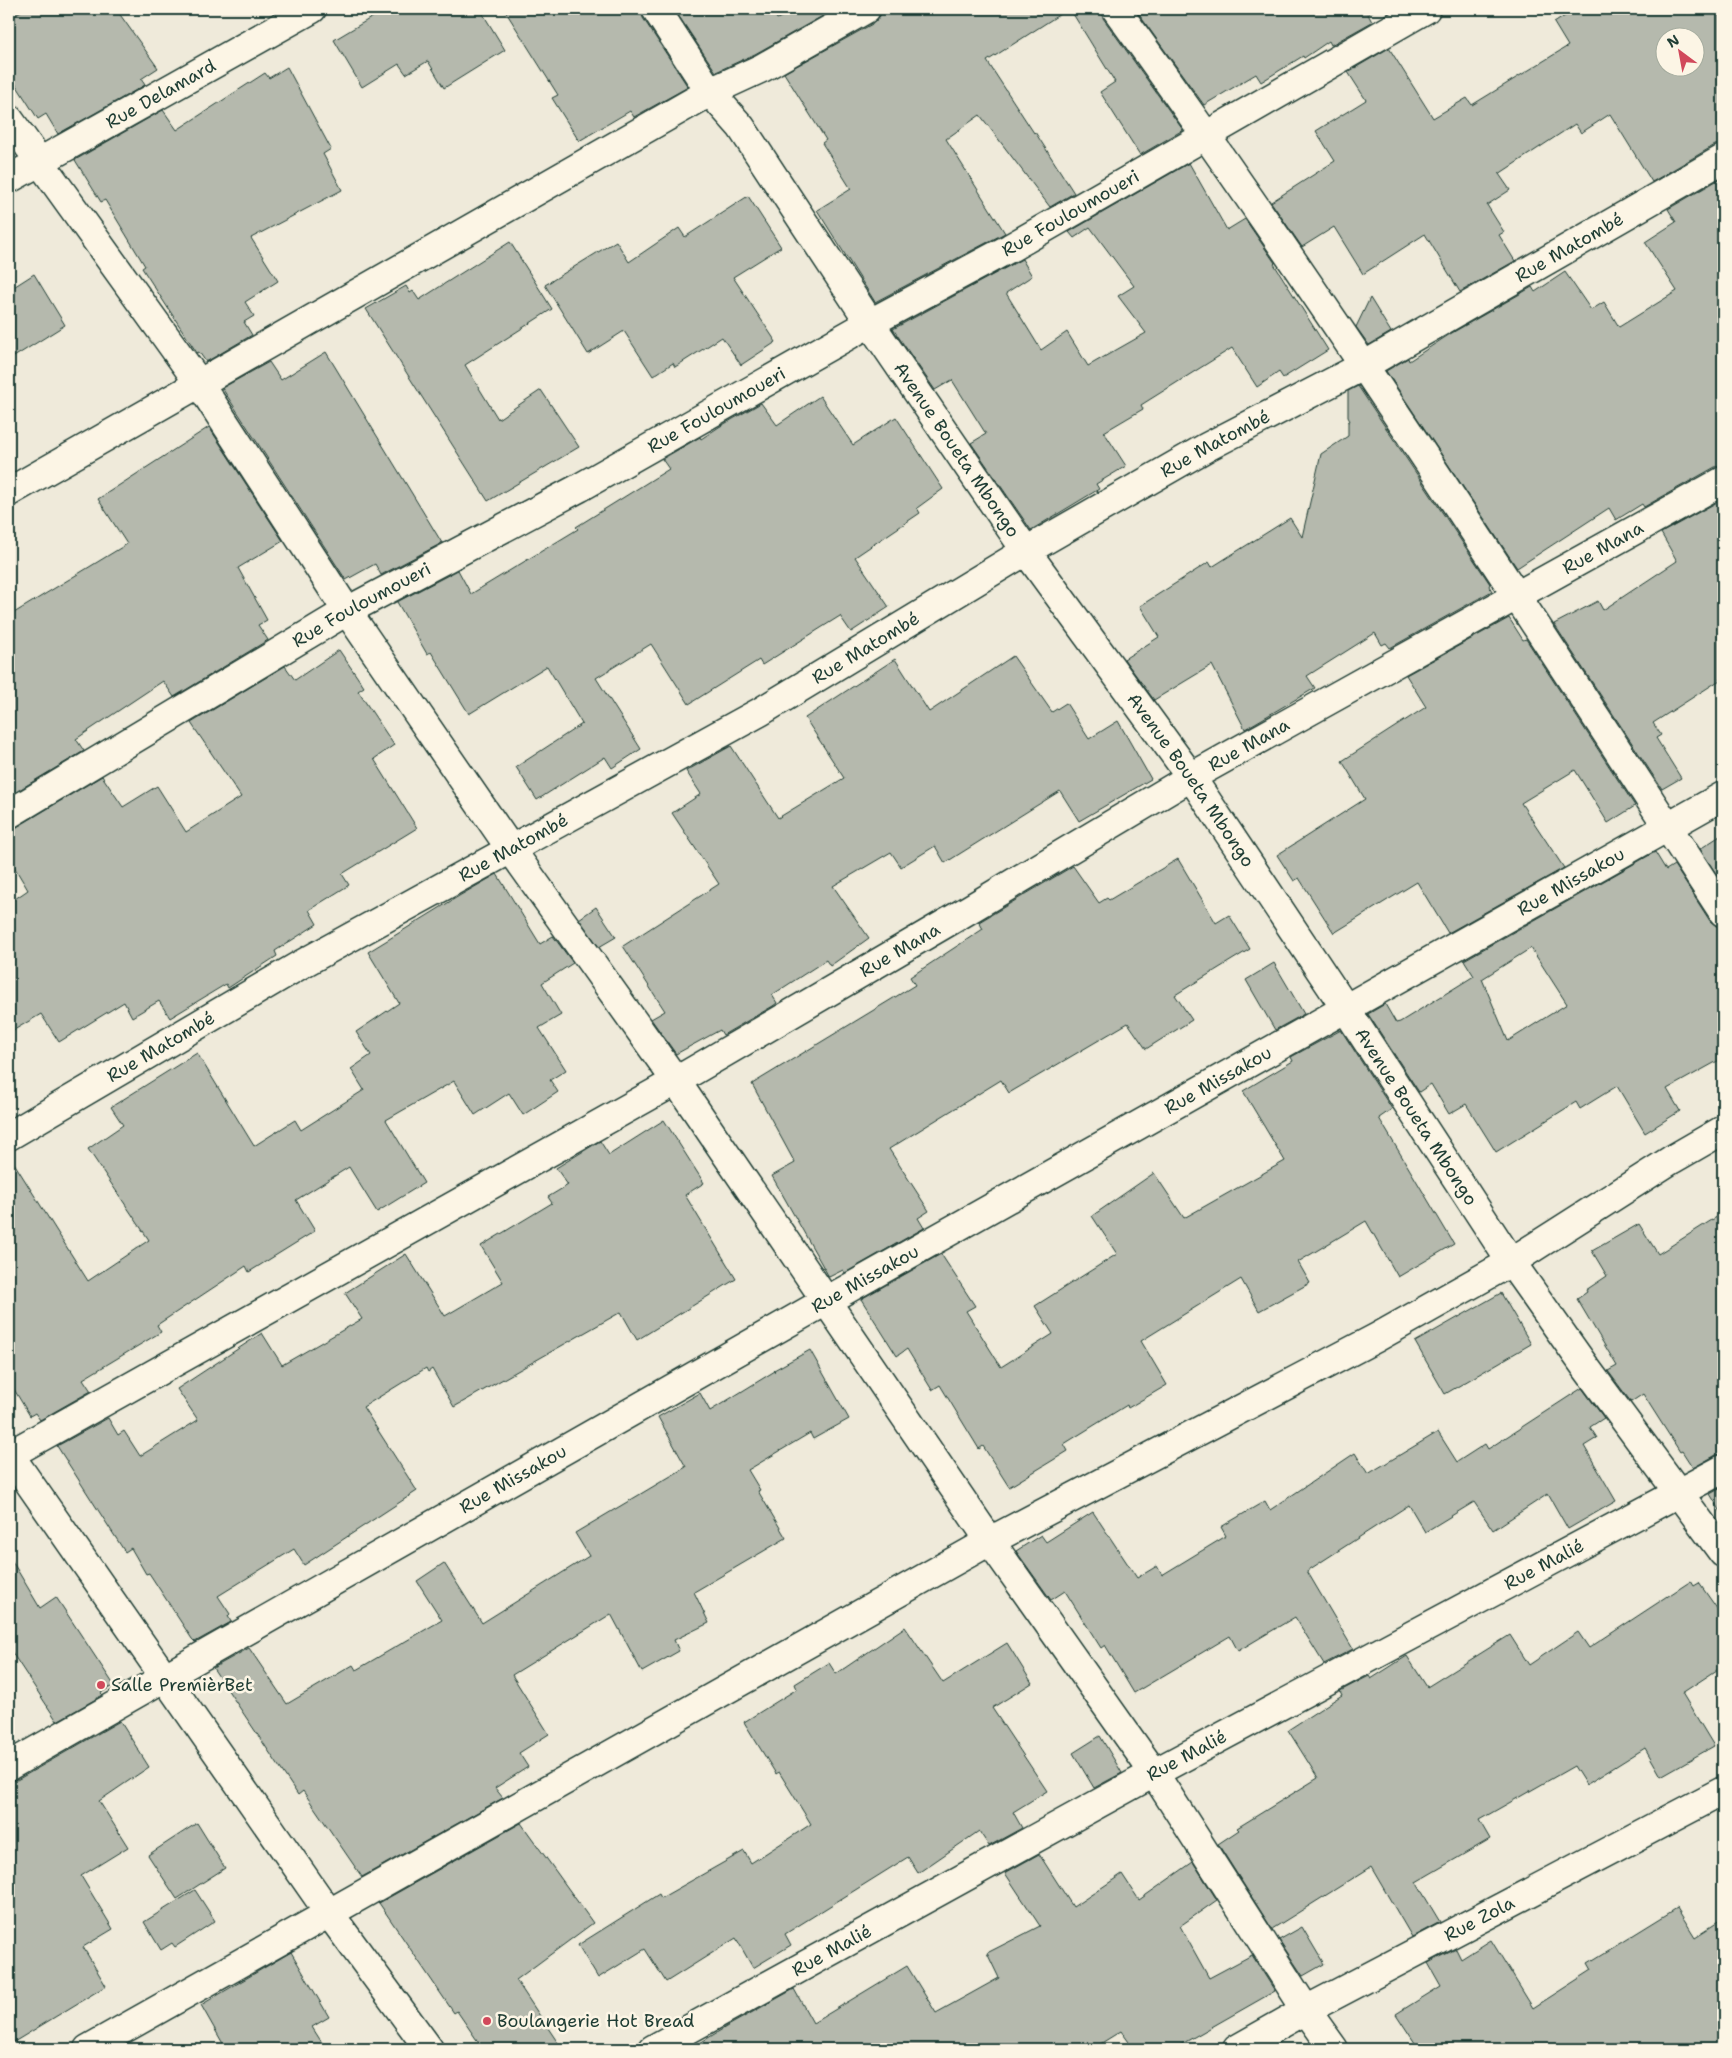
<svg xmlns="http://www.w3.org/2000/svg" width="1732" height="2058" font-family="'Shantell Sans',sans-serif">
	<rect width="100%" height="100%" fill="#efeada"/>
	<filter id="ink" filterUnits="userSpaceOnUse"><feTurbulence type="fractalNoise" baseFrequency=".02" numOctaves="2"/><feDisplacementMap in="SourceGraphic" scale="10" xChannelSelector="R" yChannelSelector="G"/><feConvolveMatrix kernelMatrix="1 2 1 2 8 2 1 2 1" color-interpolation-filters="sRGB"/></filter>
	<g filter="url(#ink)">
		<path fill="#b5b9ad" stroke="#1f3d34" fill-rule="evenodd" d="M 24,9 L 116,9 L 158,68 L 141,79 L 145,85 L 58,134 L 46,114 L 38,119 L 9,74 L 9,19 Z
			M 386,9 L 480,9 L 505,50 L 444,88 L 428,61 L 406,74 L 399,64 L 362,87 L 334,40 Z
			M 504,9 L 641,9 L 643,18 L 688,87 L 634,117 L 630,111 L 579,141 L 552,98 L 558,95 Z
			M 674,9 L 771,9 L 777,19 L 797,9 L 835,9 L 755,54 L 716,72 Z
			M 882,9 L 1068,9 L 987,61 L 1034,133 L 1035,132 L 1074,193 L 1050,207 L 980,115 L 946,139 L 1005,233 L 875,302 L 817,210 L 851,189 L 822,143 L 826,140 L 784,73 L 874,23 L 880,16 Z
			M 1070,9 L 1101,9 L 1103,18 L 1183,130 L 1140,155 L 1100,92 L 1115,82 Z
			M 1135,9 L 1376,9 L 1368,14 L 1372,22 L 1331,45 L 1329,41 L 1304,58 L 1303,56 L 1261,82 L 1256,74 L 1204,105 Z
			M 1576,9 L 1723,9 L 1723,143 L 1715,145 L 1652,182 L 1610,114 L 1581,133 L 1575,124 L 1499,174 L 1510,190 L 1487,205 L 1504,232 L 1499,235 L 1515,261 L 1460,292 L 1425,234 L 1363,274 L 1334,227 L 1302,247 L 1271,202 L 1335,161 L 1316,131 L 1366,100 L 1348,72 L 1389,48 L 1433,118 L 1467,98 L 1472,105 L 1568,46 L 1554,23 ZM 1664,38 L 1694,38 L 1694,68 L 1664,68 Z
			M 287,67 L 331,149 L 323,154 L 342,190 L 251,238 L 278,281 L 245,302 L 254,316 L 244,322 L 252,335 L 206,362 L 199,352 L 197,353 L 142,268 L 145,266 L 105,200 L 101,202 L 75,160 L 163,110 L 177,130 L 265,73 L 269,78 Z
			M 1189,163 L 1227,230 L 1245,219 L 1275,263 L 1274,264 L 1328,350 L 1283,378 L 1279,372 L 1257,387 L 1232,348 L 1141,405 L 1143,409 L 1104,432 L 1126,466 L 1096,484 L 1099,489 L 1031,530 L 971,443 L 986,434 L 952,380 L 935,390 L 893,329 L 1022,259 L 1032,276 L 1006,293 L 1041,350 L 1067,332 L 1088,366 L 1146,333 L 1118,296 L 1134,286 L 1090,227 L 1074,238 L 1069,232 Z
			M 1723,177 L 1723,465 L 1715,467 L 1644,507 L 1642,504 L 1616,520 L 1609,508 L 1517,568 L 1386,371 L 1408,358 L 1409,361 L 1450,334 L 1532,287 L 1535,292 L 1565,272 L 1591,310 L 1604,302 L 1619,327 L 1677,291 L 1645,242 L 1676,222 L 1668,209 Z
			M 748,196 L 781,247 L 733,277 L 776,342 L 741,365 L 722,337 L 675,367 L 673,363 L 653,376 L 624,331 L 588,354 L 545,285 L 616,241 L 629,262 L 679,228 L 685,237 Z
			M 510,242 L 552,309 L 465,365 L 498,419 L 541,390 L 579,447 L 488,501 L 366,309 L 406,286 L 410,293 L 413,291 L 419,300 Z
			M 34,274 L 65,325 L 9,360 L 9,290 Z
			M 1370,298 L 1391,332 L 1369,345 L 1356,327 Z
			M 326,352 L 442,543 L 381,575 L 375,564 L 346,580 L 222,388 L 269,362 L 281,380 Z
			M 1358,386 L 1490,584 L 1489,586 L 1492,591 L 1390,648 L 1386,643 L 1382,645 L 1375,633 L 1307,676 L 1315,688 L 1245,729 L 1212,665 L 1154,700 L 1124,659 L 1159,637 L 1140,606 L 1209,562 L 1212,567 L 1290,518 L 1302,537 L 1321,454 L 1348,436 L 1348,422 L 1350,421 L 1348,417 L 1348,391 Z
			M 820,396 L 853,445 L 896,417 L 943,489 L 917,508 L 920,513 L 855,557 L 889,607 L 851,632 L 840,616 L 762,665 L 759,660 L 689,704 L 651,644 L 596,678 L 641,749 L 612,768 L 605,757 L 537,800 L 516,767 L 582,724 L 547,666 L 469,714 L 431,652 L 427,654 L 397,602 L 458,570 L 471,594 L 578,529 L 576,527 L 669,469 L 662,459 L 700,437 L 701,439 L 719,427 L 761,403 L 777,425 Z
			M 209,427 L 283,541 L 238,568 L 267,620 L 258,625 L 268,640 L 174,697 L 163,681 L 76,739 L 84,751 L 9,796 L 9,616 L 127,544 L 98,499 Z
			M 1723,499 L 1723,678 L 1653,723 L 1661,735 L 1656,738 L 1681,778 L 1662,789 L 1554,624 L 1598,601 L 1603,610 L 1677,561 L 1661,533 Z
			M 1509,618 L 1523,640 L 1526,639 L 1635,806 L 1608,823 L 1575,770 L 1521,803 L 1564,868 L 1448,933 L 1417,882 L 1334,933 L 1299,878 L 1294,881 L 1277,855 L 1365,799 L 1342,761 L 1426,707 L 1406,675 Z
			M 339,650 L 364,687 L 358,691 L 394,745 L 374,759 L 417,828 L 342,874 L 349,885 L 309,910 L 317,924 L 275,951 L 277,956 L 228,988 L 226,984 L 170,1018 L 159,1001 L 132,1017 L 124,1002 L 59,1042 L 41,1014 L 9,1033 L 9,903 L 28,890 L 9,858 L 9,830 L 17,827 L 102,776 L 123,807 L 157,786 L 186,832 L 241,797 L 191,723 L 285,666 L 295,680 Z
			M 1013,656 L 1052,712 L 1066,703 L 1089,739 L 1118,721 L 1151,779 L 1079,821 L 1060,791 L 945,863 L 935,846 L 901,867 L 891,852 L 833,886 L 869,938 L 830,966 L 826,960 L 772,995 L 777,1003 L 773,1006 L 723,1035 L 720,1030 L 676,1054 L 651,1019 L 665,1011 L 623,946 L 719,884 L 672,813 L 701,794 L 686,771 L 731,746 L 778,818 L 844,778 L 805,718 L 895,659 L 929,712 Z
			M 1723,834 L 1723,884 L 1700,849 Z
			M 1655,852 L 1666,870 L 1674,865 L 1710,921 L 1716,926 L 1723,928 L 1723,1058 L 1667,1089 L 1680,1111 L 1645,1133 L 1617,1086 L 1580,1109 L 1576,1102 L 1496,1152 L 1466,1104 L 1449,1114 L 1431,1084 L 1419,1092 L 1368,1014 L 1385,1004 L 1396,1023 L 1400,1022 L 1474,976 L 1464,960 ZM 1531,948 L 1567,1004 L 1508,1041 L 1482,979 Z
			M 1178,859 L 1216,923 L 1229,915 L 1250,949 L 1175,995 L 1192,1020 L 1146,1049 L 1128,1023 L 1009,1093 L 1001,1080 L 889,1149 L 929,1211 L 918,1218 L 924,1228 L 845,1273 L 843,1270 L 829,1277 L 772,1176 L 795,1163 L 752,1084 L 915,985 L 910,977 L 983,929 L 979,922 L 1073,866 L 1099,903 L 1107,898 L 1109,900 Z
			M 497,874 L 540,944 L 553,936 L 573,963 L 542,983 L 561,1015 L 539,1028 L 566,1070 L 550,1080 L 558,1092 L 523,1115 L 509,1093 L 475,1115 L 454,1081 L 386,1120 L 424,1183 L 377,1212 L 349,1167 L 296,1200 L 315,1231 L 249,1272 L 246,1266 L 157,1325 L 161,1332 L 83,1379 L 91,1391 L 40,1420 L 35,1413 L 30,1416 L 9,1381 L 9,1155 L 88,1281 L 149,1240 L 88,1149 L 123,1125 L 111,1107 L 197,1053 L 254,1146 L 295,1120 L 301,1130 L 364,1090 L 351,1069 L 371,1055 L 356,1032 L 399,1003 L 368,952 L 459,896 Z
			M 596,907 L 616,937 L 599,947 L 579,919 Z
			M 1274,963 L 1304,1014 L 1275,1030 L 1246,980 Z
			M 1341,1030 L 1392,1109 L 1379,1118 L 1454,1244 L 1398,1277 L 1366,1221 L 1298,1262 L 1310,1283 L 1259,1311 L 1241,1279 L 1141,1341 L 1167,1385 L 1128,1408 L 1127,1405 L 1064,1444 L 1068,1451 L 1009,1487 L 983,1446 L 979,1449 L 940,1385 L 932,1390 L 907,1349 L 897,1356 L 861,1299 L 941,1254 L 975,1306 L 966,1311 L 1001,1367 L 1053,1334 L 1035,1306 L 1117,1254 L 1092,1216 L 1154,1173 L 1184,1218 L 1285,1161 L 1243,1091 L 1293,1061 L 1291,1057 Z
			M 664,1120 L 704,1183 L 685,1195 L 736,1279 L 637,1340 L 621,1312 L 454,1407 L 432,1369 L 428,1372 L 426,1368 L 363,1407 L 417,1491 L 304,1565 L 294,1549 L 218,1596 L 230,1614 L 228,1616 L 231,1622 L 195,1642 L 192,1639 L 149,1573 L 146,1574 L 131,1548 L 125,1552 L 57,1446 L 108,1418 L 118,1435 L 124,1431 L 140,1456 L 198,1420 L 177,1389 L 262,1333 L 282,1365 L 362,1319 L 345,1293 L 406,1254 L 445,1316 L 503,1282 L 481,1246 L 552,1203 L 548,1197 L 568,1185 L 556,1168 L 600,1141 L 609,1155 Z
			M 1723,1213 L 1723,1453 L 1716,1455 L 1693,1468 L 1682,1451 L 1680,1452 L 1643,1394 L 1631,1402 L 1608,1371 L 1617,1366 L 1577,1299 L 1587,1292 L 1586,1290 L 1607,1276 L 1592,1251 L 1639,1224 L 1658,1254 Z
			M 1501,1293 L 1531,1344 L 1445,1394 L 1415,1342 Z
			M 810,1350 L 849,1419 L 813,1439 L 810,1433 L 748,1470 L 760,1490 L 758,1491 L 786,1538 L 694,1592 L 709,1623 L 674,1640 L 679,1651 L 642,1672 L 611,1614 L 512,1675 L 549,1734 L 519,1753 L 528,1767 L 495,1788 L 503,1798 L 362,1877 L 303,1791 L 298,1795 L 213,1668 L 249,1648 L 287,1704 L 353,1665 L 356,1670 L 442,1620 L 417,1581 L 444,1563 L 482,1623 L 589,1556 L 575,1533 L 686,1467 L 658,1417 L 700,1393 L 710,1411 L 775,1371 L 774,1370 Z
			M 1582,1388 L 1604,1418 L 1590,1427 L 1597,1438 L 1584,1446 L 1616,1501 L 1568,1529 L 1548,1494 L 1493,1530 L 1474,1502 L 1425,1532 L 1409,1505 L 1307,1571 L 1353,1649 L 1324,1664 L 1295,1617 L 1238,1651 L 1230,1636 L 1134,1693 L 1105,1645 L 1101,1648 L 1065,1591 L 1051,1600 L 1016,1551 L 1041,1535 L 1046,1542 L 1093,1512 L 1137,1578 L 1157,1566 L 1162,1575 L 1226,1536 L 1221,1527 L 1265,1501 L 1270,1510 L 1355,1453 L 1368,1474 L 1438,1432 L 1457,1462 L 1485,1444 L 1488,1449 Z
			M 1723,1487 L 1723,1515 L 1710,1494 Z
			M 9,1556 L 40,1608 L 56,1597 L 114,1685 L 101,1693 L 103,1695 L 57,1721 L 9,1648 Z
			M 1691,1581 L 1694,1586 L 1699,1583 L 1723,1617 L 1723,1666 L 1682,1693 L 1714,1746 L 1661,1776 L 1645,1748 L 1586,1785 L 1574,1766 L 1479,1820 L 1490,1839 L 1416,1882 L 1440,1922 L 1412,1937 L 1371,1867 L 1272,1929 L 1218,1844 L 1239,1830 L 1237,1828 L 1318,1778 L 1288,1730 L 1342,1695 L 1340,1691 L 1369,1676 L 1371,1679 L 1407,1656 L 1427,1687 L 1510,1635 L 1529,1665 L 1578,1632 L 1589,1648 Z
			M 905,1627 L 943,1683 L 1007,1643 L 1032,1683 L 992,1708 L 1047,1791 L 1013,1812 L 1022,1828 L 989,1846 L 979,1831 L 918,1873 L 908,1857 L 785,1934 L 791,1945 L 753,1968 L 736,1938 L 666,1982 L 645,1949 L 598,1978 L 578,1945 L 659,1894 L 661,1898 L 744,1851 L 751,1863 L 811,1824 L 779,1772 L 776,1774 L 744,1722 L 797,1689 L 795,1684 L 829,1663 L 836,1674 Z
			M 120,1721 L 149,1767 L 99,1801 L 128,1847 L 81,1876 L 113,1929 L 83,1947 L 106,1986 L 9,2045 L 9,1782 L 17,1780 Z
			M 1100,1736 L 1122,1773 L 1094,1788 L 1073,1753 Z
			M 197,1823 L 225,1868 L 177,1899 L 148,1855 Z
			M 521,1823 L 593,1923 L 516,1980 L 562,2049 L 483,2049 L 457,2011 L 454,2013 L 379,1903 Z
			M 1039,1854 L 1073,1907 L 1122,1874 L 1139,1900 L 1193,1862 L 1217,1900 L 1180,1926 L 1209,1978 L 1252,1955 L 1275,1991 L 1173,2049 L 1134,2049 L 1121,2031 L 1092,2049 L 690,2049 L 726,2027 L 794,1989 L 813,2023 L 907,1966 L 936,2013 L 999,1978 L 987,1953 L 1040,1926 L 1005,1873 Z
			M 195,1890 L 215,1921 L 175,1947 L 172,1943 L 161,1950 L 144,1922 Z
			M 1677,1908 L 1695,1937 L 1723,1919 L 1723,2049 L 1419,2049 L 1396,2014 L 1441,1986 L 1428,1963 L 1456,1949 L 1461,1959 L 1491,1940 L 1533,2008 L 1592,1970 L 1588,1963 Z
			M 1302,1927 L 1324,1964 L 1303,1976 L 1279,1940 Z
			M 291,1952 L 329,2017 L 312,2027 L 326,2049 L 226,2049 L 201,2005 Z"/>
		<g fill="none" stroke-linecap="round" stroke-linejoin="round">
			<g stroke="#1f3d34" stroke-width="31">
				<g id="street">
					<path id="s1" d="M 656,9 L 710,92 L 741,127 L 870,323 L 1026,551 L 1191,777 L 1346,1009 L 1511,1262 L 1584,1365 L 1723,1553"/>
					<path d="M 1116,9 C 1328,303 1525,608 1723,912"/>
					<path d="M 9,119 L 199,383 L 347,611 L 510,848 L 676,1081 L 990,1541 L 1154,1773 L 1306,2010 L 1334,2049"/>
					<path id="s2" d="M 9,179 L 312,9"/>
					<path d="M 9,492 L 710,92 L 762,68 L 866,9"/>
					<path id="s3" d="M 9,814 L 347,611 L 579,488 L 870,323 L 1010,248 L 1426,9"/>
					<path id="s4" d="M 9,1136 L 300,965 L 760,712 L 1026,551 L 1207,447 L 1365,365 L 1723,159"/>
					<path id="s5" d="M 9,1455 L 676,1081 L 948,922 L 1191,777 L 1723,481"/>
					<path id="s6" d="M 9,1766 L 826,1301 L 1723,796"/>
					<path d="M 88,2049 L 990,1541 L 1376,1338 L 1511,1262 L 1671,1160 L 1723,1130"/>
					<path id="s7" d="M 653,2049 L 1154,1773 L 1723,1469"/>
					<path id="s8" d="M 1237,2049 L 1306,2010 L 1723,1791"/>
				</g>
			</g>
			<g stroke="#1f3d34" stroke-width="31">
				<path id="primary" d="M 9,1454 L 329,1913 L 429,2049"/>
			</g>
			<use href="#street" stroke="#fcf5e5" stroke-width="28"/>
			<use href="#primary" stroke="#fcf5e5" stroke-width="28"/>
		</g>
	</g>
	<g fill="#d1495b" stroke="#fcf5e5" stroke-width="2">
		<circle cx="101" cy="1685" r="5"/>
		<circle cx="487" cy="2021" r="5"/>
	</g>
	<g text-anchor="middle" stroke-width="5" stroke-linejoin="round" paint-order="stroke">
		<g font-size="18" fill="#1f3d34" stroke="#fcf5e5">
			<text dy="6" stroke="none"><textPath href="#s2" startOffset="174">Rue Delamard</textPath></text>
			<text dy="6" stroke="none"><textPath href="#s3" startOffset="1220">Rue Fouloumoueri</textPath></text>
			<text dy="6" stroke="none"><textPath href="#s4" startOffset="1796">Rue Matombé</textPath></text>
			<text dy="6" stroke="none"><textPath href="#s3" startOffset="815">Rue Fouloumoueri</textPath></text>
			<text dy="6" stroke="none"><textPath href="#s4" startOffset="1391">Rue Matombé</textPath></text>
			<text dy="6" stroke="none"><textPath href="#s1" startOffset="534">Avenue Boueta Mbongo</textPath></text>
			<text dy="6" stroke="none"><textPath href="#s5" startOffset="1834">Rue Mana</textPath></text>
			<text dy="6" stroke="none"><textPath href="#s3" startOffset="410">Rue Fouloumoueri</textPath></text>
			<text dy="6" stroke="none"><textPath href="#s4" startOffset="986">Rue Matombé</textPath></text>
			<text dy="6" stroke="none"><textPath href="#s5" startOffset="1429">Rue Mana</textPath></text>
			<text dy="6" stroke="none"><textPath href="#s1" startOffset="939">Avenue Boueta Mbongo</textPath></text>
			<text dy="6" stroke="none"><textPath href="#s4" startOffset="581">Rue Matombé</textPath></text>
			<text dy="6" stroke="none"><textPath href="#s6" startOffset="1795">Rue Missakou</textPath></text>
			<text dy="6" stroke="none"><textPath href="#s5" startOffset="1024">Rue Mana</textPath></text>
			<text dy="6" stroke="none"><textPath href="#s4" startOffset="176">Rue Matombé</textPath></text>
			<text dy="6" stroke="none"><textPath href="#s6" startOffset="1390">Rue Missakou</textPath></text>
			<text dy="6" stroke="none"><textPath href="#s1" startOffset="1344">Avenue Boueta Mbongo</textPath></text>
			<text dy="6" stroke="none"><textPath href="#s6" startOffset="985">Rue Missakou</textPath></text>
			<text dy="6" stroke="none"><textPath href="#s6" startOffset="580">Rue Missakou</textPath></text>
			<text dy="6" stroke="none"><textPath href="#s7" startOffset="1014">Rue Malié</textPath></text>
			<text dy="6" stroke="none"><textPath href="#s7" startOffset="609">Rue Malié</textPath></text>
			<text dy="6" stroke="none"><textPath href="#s8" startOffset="275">Rue Zola</textPath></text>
			<text dy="6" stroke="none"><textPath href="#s7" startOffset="204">Rue Malié</textPath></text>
		</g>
		<g font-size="18" fill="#1f3d34" stroke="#fcf5e5" text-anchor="start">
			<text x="111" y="1691">Salle PremièrBet</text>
			<text x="497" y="2027">Boulangerie Hot Bread</text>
		</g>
	</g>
	<rect width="1732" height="2058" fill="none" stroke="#fcf5e5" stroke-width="30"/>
	<rect x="15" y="15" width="1702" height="2028" fill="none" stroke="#1f3d34" stroke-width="2" filter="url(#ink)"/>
	<g transform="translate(1680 52) rotate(328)"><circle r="24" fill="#fcf5e5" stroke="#a4ab9e"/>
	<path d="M0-4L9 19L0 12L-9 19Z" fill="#d1495b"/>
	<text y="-8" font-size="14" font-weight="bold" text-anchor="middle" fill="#1f3d34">N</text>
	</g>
</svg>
